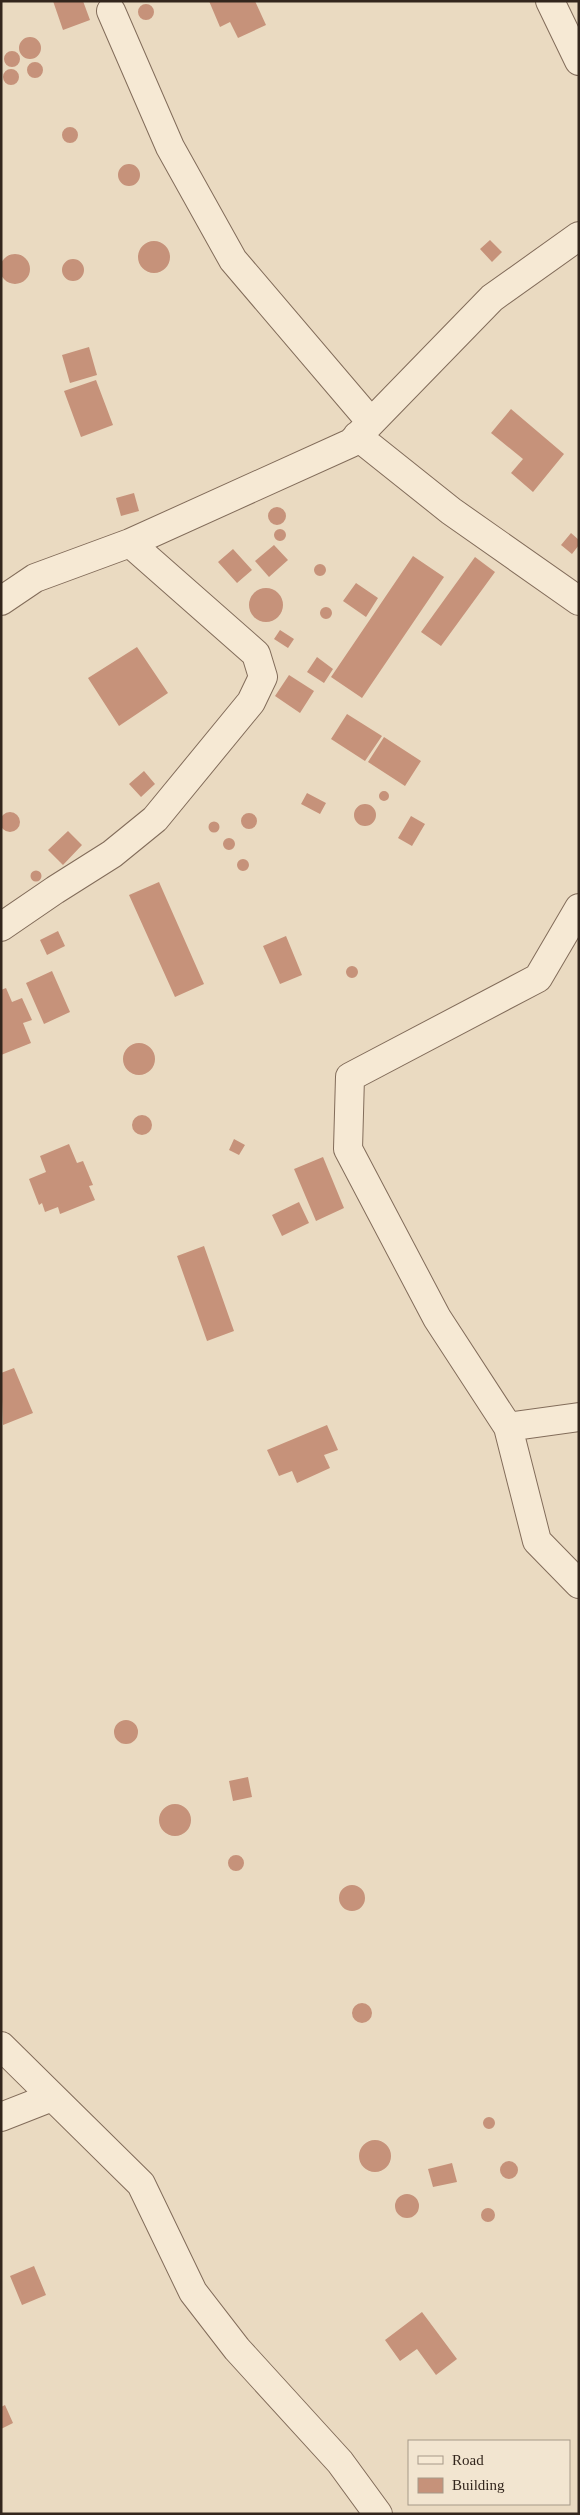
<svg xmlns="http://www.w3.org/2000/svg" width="580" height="2515" font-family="'Times New Roman',serif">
	<rect width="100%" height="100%" fill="#eadac1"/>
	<path fill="#c6927a" d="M 53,1 L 83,1 L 90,20 L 63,30 Z
		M 209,1 L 255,1 L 266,25 L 238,38 L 230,22 L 220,27 Z
		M138 12a8 8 0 1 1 16 0a8 8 0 1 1-16 0Z
		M19 48a11 11 0 1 1 22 0a11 11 0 1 1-22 0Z
		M4 59a8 8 0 1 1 16 0a8 8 0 1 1-16 0Z
		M27 70a8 8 0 1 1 16 0a8 8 0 1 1-16 0Z
		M3 77a8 8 0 1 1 16 0a8 8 0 1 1-16 0Z
		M62 135a8 8 0 1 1 16 0a8 8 0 1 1-16 0Z
		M118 175a11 11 0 1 1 22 0a11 11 0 1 1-22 0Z
		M 490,240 L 502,252 L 492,262 L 480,249 Z
		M138 257a16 16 0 1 1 32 0a16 16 0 1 1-32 0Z
		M0 269a15 15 0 1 1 30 0a15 15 0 1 1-30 0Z
		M62 270a11 11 0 1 1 22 0a11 11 0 1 1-22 0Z
		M 89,347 L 97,375 L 70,383 L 62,355 Z
		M 96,380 L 113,425 L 81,437 L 64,391 Z
		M 511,409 L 564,454 L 533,492 L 511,473 L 523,459 L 491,433 Z
		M 134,493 L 139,511 L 121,516 L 116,498 Z
		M268 516a9 9 0 1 1 18 0a9 9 0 1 1-18 0Z
		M274 535a6 6 0 1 1 12 0a6 6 0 1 1-12 0Z
		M 571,533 L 579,540 L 579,545 L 572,554 L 561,545 Z
		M 274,545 L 288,560 L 269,577 L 255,561 Z
		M 233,549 L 252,570 L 237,583 L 218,562 Z
		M 413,556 L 444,577 L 362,698 L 331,677 Z
		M 475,557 L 495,572 L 441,646 L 421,632 Z
		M314 570a6 6 0 1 1 12 0a6 6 0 1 1-12 0Z
		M 356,583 L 378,598 L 366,617 L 343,601 Z
		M249 605a17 17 0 1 1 34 0a17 17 0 1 1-34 0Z
		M320 613a6 6 0 1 1 12 0a6 6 0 1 1-12 0Z
		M 280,630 L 294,639 L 288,648 L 274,639 Z
		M 137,647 L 168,693 L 119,726 L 88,678 Z
		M 317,657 L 333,669 L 324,683 L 307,672 Z
		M 289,675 L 314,691 L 300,713 L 275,696 Z
		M 347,714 L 382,736 L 365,761 L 331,739 Z
		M 384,737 L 421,761 L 405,786 L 368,762 Z
		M 144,771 L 155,784 L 141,797 L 129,784 Z
		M379 796a5 5 0 1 1 10 0a5 5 0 1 1-10 0Z
		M 307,793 L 326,803 L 320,814 L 301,804 Z
		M354 815a11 11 0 1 1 22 0a11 11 0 1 1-22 0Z
		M0 822a10 10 0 1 1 20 0a10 10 0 1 1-20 0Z
		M241 821a8 8 0 1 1 16 0a8 8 0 1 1-16 0Z
		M 411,816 L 425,824 L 412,846 L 398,838 Z
		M208.5 827a5.5 5.5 0 1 1 11 0a5.5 5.5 0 1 1-11 0Z
		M 68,831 L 82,845 L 63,865 L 48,850 Z
		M223 844a6 6 0 1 1 12 0a6 6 0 1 1-12 0Z
		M237 865a6 6 0 1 1 12 0a6 6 0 1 1-12 0Z
		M30.5 876a5.5 5.5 0 1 1 11 0a5.5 5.5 0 1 1-11 0Z
		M 159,882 L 204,984 L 175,997 L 129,895 Z
		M 58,931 L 65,946 L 47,955 L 40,940 Z
		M 286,936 L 302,975 L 280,984 L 263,946 Z
		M346 972a6 6 0 1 1 12 0a6 6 0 1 1-12 0Z
		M 52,971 L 70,1012 L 44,1024 L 26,983 Z
		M 6,988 L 12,1002 L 22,998 L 32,1020 L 23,1023 L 31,1043 L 1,1055 L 1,990 Z
		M123 1059a16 16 0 1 1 32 0a16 16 0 1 1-32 0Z
		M132 1125a10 10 0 1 1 20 0a10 10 0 1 1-20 0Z
		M 234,1139 L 245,1145 L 239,1155 L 229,1150 Z
		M 69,1144 L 77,1163 L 83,1161 L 93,1185 L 89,1186 L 95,1200 L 60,1214 L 58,1207 L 45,1212 L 42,1203 L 39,1205 L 29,1179 L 46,1172 L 40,1156 Z
		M 323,1157 L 344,1208 L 316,1221 L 294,1169 Z
		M 299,1202 L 309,1223 L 282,1236 L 272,1215 Z
		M 204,1246 L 234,1331 L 207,1341 L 177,1256 Z
		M 14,1368 L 33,1413 L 3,1425 L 1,1373 Z
		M 327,1425 L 338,1450 L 324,1455 L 330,1468 L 297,1483 L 292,1471 L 279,1476 L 267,1450 Z
		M114 1732a12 12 0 1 1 24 0a12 12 0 1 1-24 0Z
		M 248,1777 L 252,1797 L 233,1801 L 229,1781 Z
		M159 1820a16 16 0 1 1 32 0a16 16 0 1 1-32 0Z
		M228 1863a8 8 0 1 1 16 0a8 8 0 1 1-16 0Z
		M339 1898a13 13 0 1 1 26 0a13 13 0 1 1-26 0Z
		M352 2013a10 10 0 1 1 20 0a10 10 0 1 1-20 0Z
		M483 2123a6 6 0 1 1 12 0a6 6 0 1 1-12 0Z
		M359 2156a16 16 0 1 1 32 0a16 16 0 1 1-32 0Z
		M500 2170a9 9 0 1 1 18 0a9 9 0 1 1-18 0Z
		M 452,2163 L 457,2182 L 433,2187 L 428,2169 Z
		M395 2206a12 12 0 1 1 24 0a12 12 0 1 1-24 0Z
		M481 2215a7 7 0 1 1 14 0a7 7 0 1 1-14 0Z
		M 34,2266 L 46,2295 L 22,2305 L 10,2276 Z
		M 422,2312 L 457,2359 L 436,2375 L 417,2349 L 400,2361 L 385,2340 Z
		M 5,2405 L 13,2423 L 1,2429 L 1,2407 Z"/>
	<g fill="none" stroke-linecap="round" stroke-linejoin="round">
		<g stroke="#826c5a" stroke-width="30">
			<path id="minor" d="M 550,1 L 579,61
				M 111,11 L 170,147 L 233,260 L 371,422
				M 357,436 L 451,511 L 579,601
				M 1,601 L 35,578 L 130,543 L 351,443 L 492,298 L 579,236
				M 579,908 L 538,978 L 350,1077 L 348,1149 L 437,1318 L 508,1427 L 579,1417
				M 1,927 L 55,890 L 112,854 L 155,819 L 251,702 L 263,677 L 256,654 L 130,543
				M 508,1427 L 537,1541 L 579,1584
				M 1,2046 L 141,2184 L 193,2292 L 237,2349 L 340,2462 L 378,2514
				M 1,2117 L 52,2097"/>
		</g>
		<use href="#minor" stroke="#f6e9d4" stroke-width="28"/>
	</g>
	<rect width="580" height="2515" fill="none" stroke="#33261d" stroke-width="5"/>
	<rect x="408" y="2440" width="162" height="65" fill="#f2e5d0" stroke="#a69988"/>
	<rect x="418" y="2456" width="25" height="8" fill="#f6e9d4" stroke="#a69988"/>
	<text x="452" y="2465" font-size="15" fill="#33261d">Road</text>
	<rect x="418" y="2478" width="25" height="15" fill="#c6927a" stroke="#a69988"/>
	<text x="452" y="2490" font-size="15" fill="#33261d">Building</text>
</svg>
